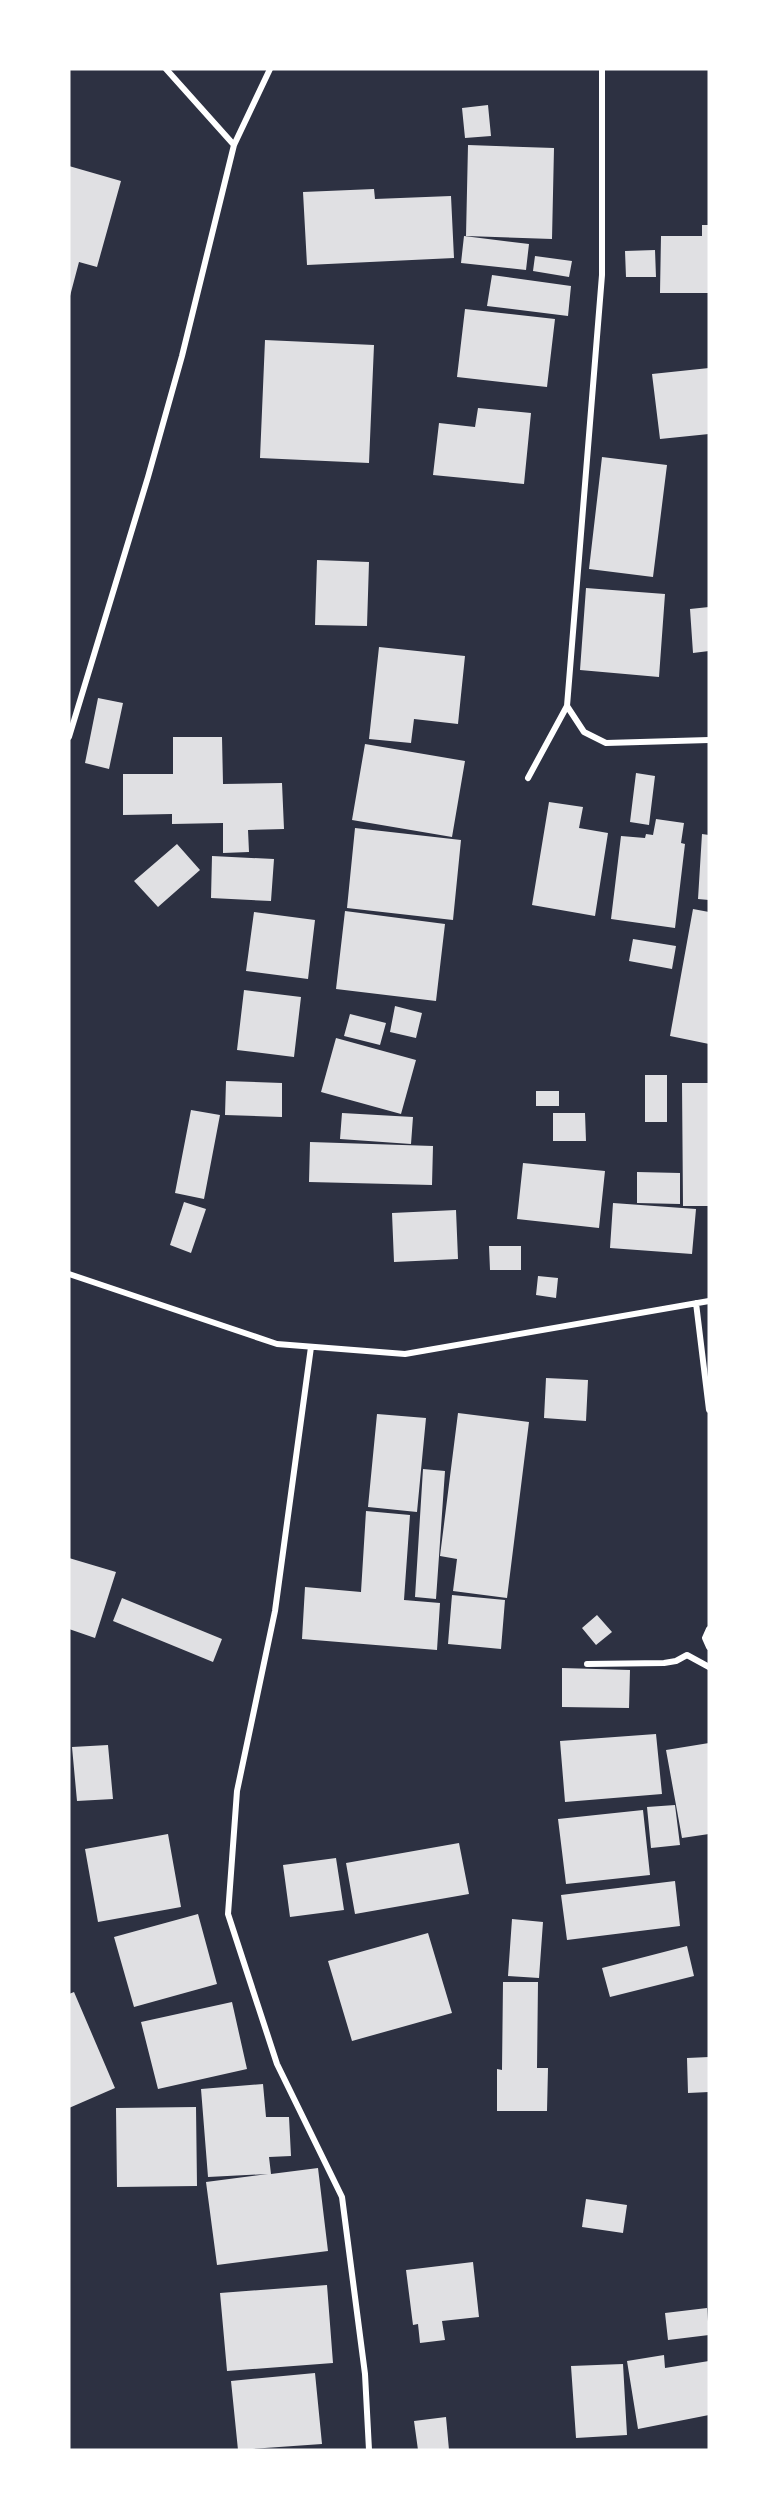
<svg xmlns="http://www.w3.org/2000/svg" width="778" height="2519" font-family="'Sofia Sans Condensed',sans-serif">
	<rect width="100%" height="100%" fill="#2d3142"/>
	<path fill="#e0e0e3" d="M 488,105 L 491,136 L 465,138 L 462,108 Z
		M 468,145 L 554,148 L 552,239 L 466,236 Z
		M 69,166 L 121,181 L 97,267 L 79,262 L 70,296 Z
		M 374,189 L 375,199 L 451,196 L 454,258 L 307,265 L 303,192 Z
		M 702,225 L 709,225 L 709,293 L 660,293 L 661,236 L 702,236 Z
		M 464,236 L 529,244 L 526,270 L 461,263 Z
		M 655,250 L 656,277 L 626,277 L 625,251 Z
		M 535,256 L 572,261 L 569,277 L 533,271 Z
		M 492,275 L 571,286 L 568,316 L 487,306 Z
		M 465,309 L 555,319 L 547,387 L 457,377 Z
		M 265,340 L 374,345 L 369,463 L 260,458 Z
		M 709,368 L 709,434 L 660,439 L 652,374 Z
		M 478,408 L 531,413 L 524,484 L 433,475 L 439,423 L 475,427 Z
		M 602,457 L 667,465 L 653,577 L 589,569 Z
		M 317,560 L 369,562 L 367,626 L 315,625 Z
		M 586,588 L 665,594 L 659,677 L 580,670 Z
		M 709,607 L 709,651 L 693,653 L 690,609 Z
		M 379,647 L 465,656 L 458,724 L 414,719 L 411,743 L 369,739 Z
		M 98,698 L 123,703 L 109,769 L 85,763 Z
		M 173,737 L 222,737 L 223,784 L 282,783 L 284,829 L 248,830 L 249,852 L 223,853 L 223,823 L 172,824 L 172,814 L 123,815 L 123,774 L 173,774 Z
		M 365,744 L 465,761 L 452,837 L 352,820 Z
		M 636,773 L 655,776 L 649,825 L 630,822 Z
		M 549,802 L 583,807 L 579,828 L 608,833 L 595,916 L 532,905 Z
		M 656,819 L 684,823 L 681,843 L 685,844 L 675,928 L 611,919 L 621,836 L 645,838 L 646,834 L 653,835 Z
		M 355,828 L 461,840 L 453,920 L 347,908 Z
		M 702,834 L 709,835 L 709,900 L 698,899 Z
		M 177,844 L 200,870 L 158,907 L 134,881 Z
		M 212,856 L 274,859 L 271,901 L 211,898 Z
		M 693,909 L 709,912 L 709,1044 L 670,1036 Z
		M 345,911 L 445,924 L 436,1001 L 336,989 Z
		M 254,912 L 315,920 L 308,979 L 246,971 Z
		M 633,939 L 676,946 L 672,969 L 629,961 Z
		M 244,990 L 301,997 L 294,1057 L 237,1050 Z
		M 395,1006 L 422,1013 L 416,1038 L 390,1032 Z
		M 350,1014 L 386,1023 L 380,1045 L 344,1036 Z
		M 336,1038 L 416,1060 L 401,1114 L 321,1092 Z
		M 645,1075 L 667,1075 L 667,1122 L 645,1122 Z
		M 226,1081 L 282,1083 L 282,1117 L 225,1115 Z
		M 682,1083 L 709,1083 L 709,1206 L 683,1206 Z
		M 536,1091 L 559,1091 L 559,1106 L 536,1106 Z
		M 191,1110 L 220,1115 L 204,1199 L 175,1193 Z
		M 342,1113 L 413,1117 L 411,1144 L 340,1139 Z
		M 553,1113 L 585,1113 L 586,1141 L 553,1141 Z
		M 310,1142 L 433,1146 L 432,1185 L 309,1182 Z
		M 523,1163 L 605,1171 L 599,1228 L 517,1219 Z
		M 637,1172 L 680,1173 L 680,1204 L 637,1203 Z
		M 184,1202 L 206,1209 L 191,1253 L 170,1245 Z
		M 613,1203 L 696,1209 L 692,1254 L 610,1248 Z
		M 456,1210 L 458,1259 L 394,1262 L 392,1213 Z
		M 489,1246 L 521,1246 L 521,1270 L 490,1270 Z
		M 538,1276 L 558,1278 L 556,1298 L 536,1295 Z
		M 546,1378 L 588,1380 L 586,1421 L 544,1418 Z
		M 458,1413 L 529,1422 L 507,1598 L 453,1591 L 457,1559 L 440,1556 Z
		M 377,1414 L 426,1418 L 417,1512 L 368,1507 Z
		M 423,1469 L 445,1471 L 436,1599 L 415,1597 Z
		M 366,1511 L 410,1515 L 404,1600 L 440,1603 L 437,1650 L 302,1639 L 305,1587 L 361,1592 Z
		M 69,1558 L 116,1572 L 95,1638 L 69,1629 Z
		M 452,1595 L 505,1600 L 501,1649 L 448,1644 Z
		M 122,1598 L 222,1639 L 213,1662 L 113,1621 Z
		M 597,1615 L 612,1632 L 596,1645 L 582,1628 Z
		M 562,1668 L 630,1670 L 629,1708 L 562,1707 Z
		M 656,1734 L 662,1794 L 565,1802 L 560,1741 Z
		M 709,1743 L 709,1834 L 682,1838 L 666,1750 Z
		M 108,1745 L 113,1799 L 77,1801 L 72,1747 Z
		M 675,1805 L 680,1845 L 651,1848 L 647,1807 Z
		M 643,1810 L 650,1875 L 566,1884 L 558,1819 Z
		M 168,1834 L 181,1907 L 98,1922 L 85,1849 Z
		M 459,1843 L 469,1894 L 355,1914 L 346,1863 Z
		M 336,1858 L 344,1910 L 290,1917 L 283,1865 Z
		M 675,1881 L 680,1926 L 567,1940 L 561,1895 Z
		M 198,1914 L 217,1984 L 134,2007 L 114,1937 Z
		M 512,1919 L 543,1922 L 539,1978 L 508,1976 Z
		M 428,1933 L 452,2013 L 352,2041 L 328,1961 Z
		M 687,1946 L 694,1976 L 610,1997 L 602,1968 Z
		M 503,1982 L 538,1982 L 537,2068 L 548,2068 L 547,2111 L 497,2111 L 497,2069 L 502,2070 Z
		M 74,1992 L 115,2088 L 69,2108 L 69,1994 Z
		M 232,2002 L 247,2069 L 158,2089 L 141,2022 Z
		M 709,2057 L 709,2092 L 688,2093 L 687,2058 Z
		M 263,2084 L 266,2117 L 289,2117 L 291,2156 L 269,2157 L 271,2174 L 318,2168 L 328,2251 L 217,2265 L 206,2182 L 268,2174 L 208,2177 L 201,2089 Z
		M 196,2107 L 197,2186 L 117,2187 L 116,2108 Z
		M 586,2199 L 627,2205 L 623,2233 L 582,2227 Z
		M 473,2262 L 479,2317 L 442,2321 L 445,2340 L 420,2343 L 418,2324 L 413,2325 L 406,2270 Z
		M 327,2285 L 333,2363 L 227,2371 L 220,2293 Z
		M 707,2308 L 709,2335 L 668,2340 L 665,2313 Z
		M 664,2355 L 665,2368 L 709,2361 L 709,2415 L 638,2429 L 627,2361 Z
		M 623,2364 L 627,2435 L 576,2438 L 571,2366 Z
		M 315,2373 L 322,2444 L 238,2450 L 231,2381 Z
		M 446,2417 L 449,2450 L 418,2450 L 414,2421 Z"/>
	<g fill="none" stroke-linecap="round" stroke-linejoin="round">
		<path stroke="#fff" stroke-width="6" d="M 166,69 L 234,145
			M 602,69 L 602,275 L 567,706 L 584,732 L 606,743 L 709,740
			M 69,737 L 148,477 L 182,356 L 234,145 L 270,69
			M 528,778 L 567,706
			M 69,1274 L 277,1344 L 405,1354 L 709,1301
			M 696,1303 L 709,1410
			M 311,1347 L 275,1611 L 237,1791 L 228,1914 L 277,2064 L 342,2197 L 365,2374 L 369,2450
			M 709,1629 L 705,1638 L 709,1647
			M 587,1664 L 664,1663 L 676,1661 L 687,1655 L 709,1667"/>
	</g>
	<rect width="778" height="2519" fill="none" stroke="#ffffff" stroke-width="141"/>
</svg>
